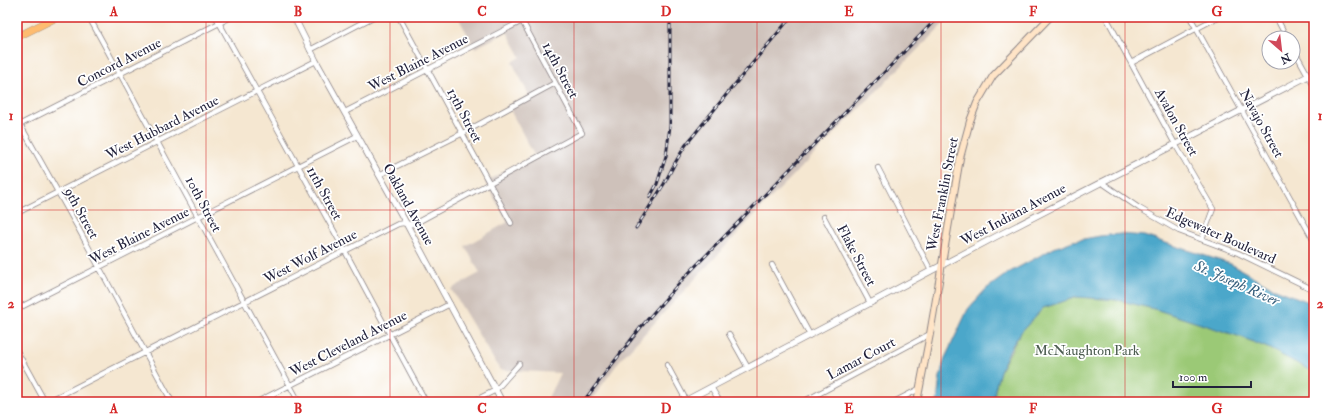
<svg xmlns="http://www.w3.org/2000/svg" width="1331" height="419" font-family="'IM FELL Double Pica',serif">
	<rect width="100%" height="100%" fill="#fff"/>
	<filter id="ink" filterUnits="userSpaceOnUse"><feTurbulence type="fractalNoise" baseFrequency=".025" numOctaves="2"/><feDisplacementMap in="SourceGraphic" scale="8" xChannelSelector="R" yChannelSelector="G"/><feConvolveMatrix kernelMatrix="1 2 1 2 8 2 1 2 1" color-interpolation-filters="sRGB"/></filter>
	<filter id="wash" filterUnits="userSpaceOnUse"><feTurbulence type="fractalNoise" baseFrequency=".012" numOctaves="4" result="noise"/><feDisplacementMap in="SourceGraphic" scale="16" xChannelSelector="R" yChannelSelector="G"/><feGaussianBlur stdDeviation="0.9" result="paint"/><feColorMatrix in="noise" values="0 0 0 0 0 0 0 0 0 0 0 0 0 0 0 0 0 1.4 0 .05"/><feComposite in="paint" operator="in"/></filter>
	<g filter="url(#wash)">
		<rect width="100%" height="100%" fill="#f5e7d1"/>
		<path fill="#cec1ba" d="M 458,17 L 950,17 L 764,205 L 620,360 L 590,402 L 546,402 L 560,373 L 500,370 L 451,289 L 480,273 L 465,246 L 508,222 L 485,182 L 534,155 L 508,106 L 529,95 L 512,62 L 521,57 L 507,32 L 475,48 Z"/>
		<path fill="#9bc976" stroke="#5e7658" d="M 1077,297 L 1118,300 L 1158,310 L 1241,337 L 1268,348 L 1314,372 L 1314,402 L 994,402 L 995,389 L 1000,371 L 1021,332 L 1043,308 Z"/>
		<path fill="#4ca7ca" stroke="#376482" d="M 1121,234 L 1144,236 L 1231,264 L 1275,289 L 1314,304 L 1314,372 L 1268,348 L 1241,337 L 1158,310 L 1118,300 L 1077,297 L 1043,308 L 1021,332 L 1010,349 L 1000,371 L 995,389 L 993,402 L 937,402 L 940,376 L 945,358 L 968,309 L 986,289 L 1008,273 L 1054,248 L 1073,241 L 1100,236 Z"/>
	</g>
	<g filter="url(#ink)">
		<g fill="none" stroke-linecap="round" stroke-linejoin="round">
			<g stroke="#8c8486" stroke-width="6">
				<path id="minor" d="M 89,17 L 299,402
					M 216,17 L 345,251 L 426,402
					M 399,17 L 511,223
					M 1106,17 L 1175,144 L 1213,209 L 1202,239
					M 1190,17 L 1314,241
					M 1276,17 L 1287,38
					M 1293,48 L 1314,86
					M 310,50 L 373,17
					M 1131,63 L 1218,17
					M 345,112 L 522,21
					M 17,119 L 77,226 L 172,402
					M 19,125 L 231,17
					M 878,168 L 931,271
					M 379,175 L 463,133 L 555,83
					M 1101,182 L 1139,208 L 1179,231 L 1238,253 L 1314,290
					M 17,213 L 316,61
					M 824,217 L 870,303
					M 772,265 L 810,335
					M 17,309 L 357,136
					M 729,334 L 748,368
					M 17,351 L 45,402
					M 667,365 L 686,400
					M 711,387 L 720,402
					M 47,402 L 398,224 C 404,222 409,225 414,224 L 582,133 L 520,17
					M 257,402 L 450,304
					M 472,402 L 496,390 L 519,364
					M 803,402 L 930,334
					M 894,402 L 919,389"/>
			</g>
			<g stroke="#8c8486" stroke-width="7">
				<path id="tertiary" d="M 294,17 L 316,61 L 406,223 L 502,402
					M 683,402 L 997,236 L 1314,73"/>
			</g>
			<g stroke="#8c8486" stroke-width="8">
				<path id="secondary" d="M 917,402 L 930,334 L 960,158 L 970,121 L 977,103 L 993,76 L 1050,17"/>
			</g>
			<g stroke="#8c8486" stroke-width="8">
				<path id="primary" d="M 17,37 L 57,17"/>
			</g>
			<use href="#minor" stroke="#fff" stroke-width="4.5"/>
			<use href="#tertiary" stroke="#fff" stroke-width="5.5"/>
			<use href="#secondary" stroke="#ffe4c6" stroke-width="6"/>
			<use href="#primary" stroke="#febc70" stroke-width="7"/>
			<g stroke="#22223b" stroke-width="3">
				<path id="rail" d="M 650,197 L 657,184 L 666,156 L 670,126 L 670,17
					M 636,228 L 664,184 L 675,163 L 685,146 L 726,95 L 791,17
					M 583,402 L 641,327 L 681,281 L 938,17"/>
			</g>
			<use href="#rail" stroke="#fff" stroke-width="1.5" stroke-dasharray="4.5" stroke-linecap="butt"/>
		</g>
	</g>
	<path fill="none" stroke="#d62828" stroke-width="1" stroke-opacity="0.55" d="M 206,17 L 206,402M 390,17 L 390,402M 574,17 L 574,402M 757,17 L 757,402M 941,17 L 941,402M 1125,17 L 1125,402M 17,210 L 1314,210"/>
	<g text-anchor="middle" stroke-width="3.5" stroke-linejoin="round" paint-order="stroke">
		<g font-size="14" fill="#22223b" stroke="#fff">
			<text transform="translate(119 62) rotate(-27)" y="5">Concord Avenue</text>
			<text transform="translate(418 62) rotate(-27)" y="5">West Blaine Avenue</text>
			<text transform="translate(561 70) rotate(62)" y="5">14th Street</text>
			<text transform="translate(465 115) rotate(62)" y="5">13th Street</text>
			<text transform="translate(1177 122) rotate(61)" y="5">Avalon Street</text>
			<text transform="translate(1262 123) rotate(61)" y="5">Navajo Street</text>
			<text transform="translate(162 127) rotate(-27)" y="5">West Hubbard Avenue</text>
			<text transform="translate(325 193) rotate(61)" y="5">11th Street</text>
			<text transform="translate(942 194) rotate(-79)" y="5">West Franklin Street</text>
			<text transform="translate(204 204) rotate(62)" y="5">10th Street</text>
			<text transform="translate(409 204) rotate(61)" y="5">Oakland Avenue</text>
			<text transform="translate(82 213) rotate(61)" y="5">9th Street</text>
			<text transform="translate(1013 214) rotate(-28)" y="5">West Indiana Avenue</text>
			<text transform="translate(139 235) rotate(-27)" y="5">West Blaine Avenue</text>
			<text transform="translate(1221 235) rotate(24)" y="5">Edgewater Boulevard</text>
			<text transform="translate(857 255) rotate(62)" y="5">Flake Street</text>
			<text transform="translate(310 256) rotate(-27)" y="5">West Wolf Avenue</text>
			<text transform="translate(348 343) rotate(-27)" y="5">West Cleveland Avenue</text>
			<text transform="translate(861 358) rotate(-28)" y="5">Lamar Court</text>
		</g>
		<g font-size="14" fill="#4c5c50" stroke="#fff">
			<text x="1087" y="355">McNaughton Park</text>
		</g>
		<g font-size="15" font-style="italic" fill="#355e7b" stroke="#fff">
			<text transform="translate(1237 283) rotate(24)" y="5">St. Joseph River</text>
		</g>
	</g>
	<rect width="1331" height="419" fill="none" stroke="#fff" stroke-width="44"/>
	<g transform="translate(1281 50) rotate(152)"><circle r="19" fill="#ffffff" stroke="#a7a7b1"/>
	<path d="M0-3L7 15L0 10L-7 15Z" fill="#d1495b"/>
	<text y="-6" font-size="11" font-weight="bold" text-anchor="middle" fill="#22223b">N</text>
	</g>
	<path d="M1173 381v6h78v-6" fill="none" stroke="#22223b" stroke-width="2"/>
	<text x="1179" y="381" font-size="12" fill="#22223b" stroke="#ffffff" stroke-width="3" paint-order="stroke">100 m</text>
	<rect x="22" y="22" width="1287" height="375" fill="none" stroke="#d62828" stroke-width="1.5"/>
	<g font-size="13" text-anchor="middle" font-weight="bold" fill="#d62828">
		<text x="114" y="16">A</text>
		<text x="298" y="16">B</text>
		<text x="482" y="16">C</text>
		<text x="666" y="16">D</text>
		<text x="849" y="16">E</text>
		<text x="1033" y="16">F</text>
		<text x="1217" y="16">G</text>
		<text x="11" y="120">1</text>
		<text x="1320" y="120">1</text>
		<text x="11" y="308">2</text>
		<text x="1320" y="308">2</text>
		<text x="114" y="413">A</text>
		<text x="298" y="413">B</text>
		<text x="482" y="413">C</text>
		<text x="666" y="413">D</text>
		<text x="849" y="413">E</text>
		<text x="1033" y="413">F</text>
		<text x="1217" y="413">G</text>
	</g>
</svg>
